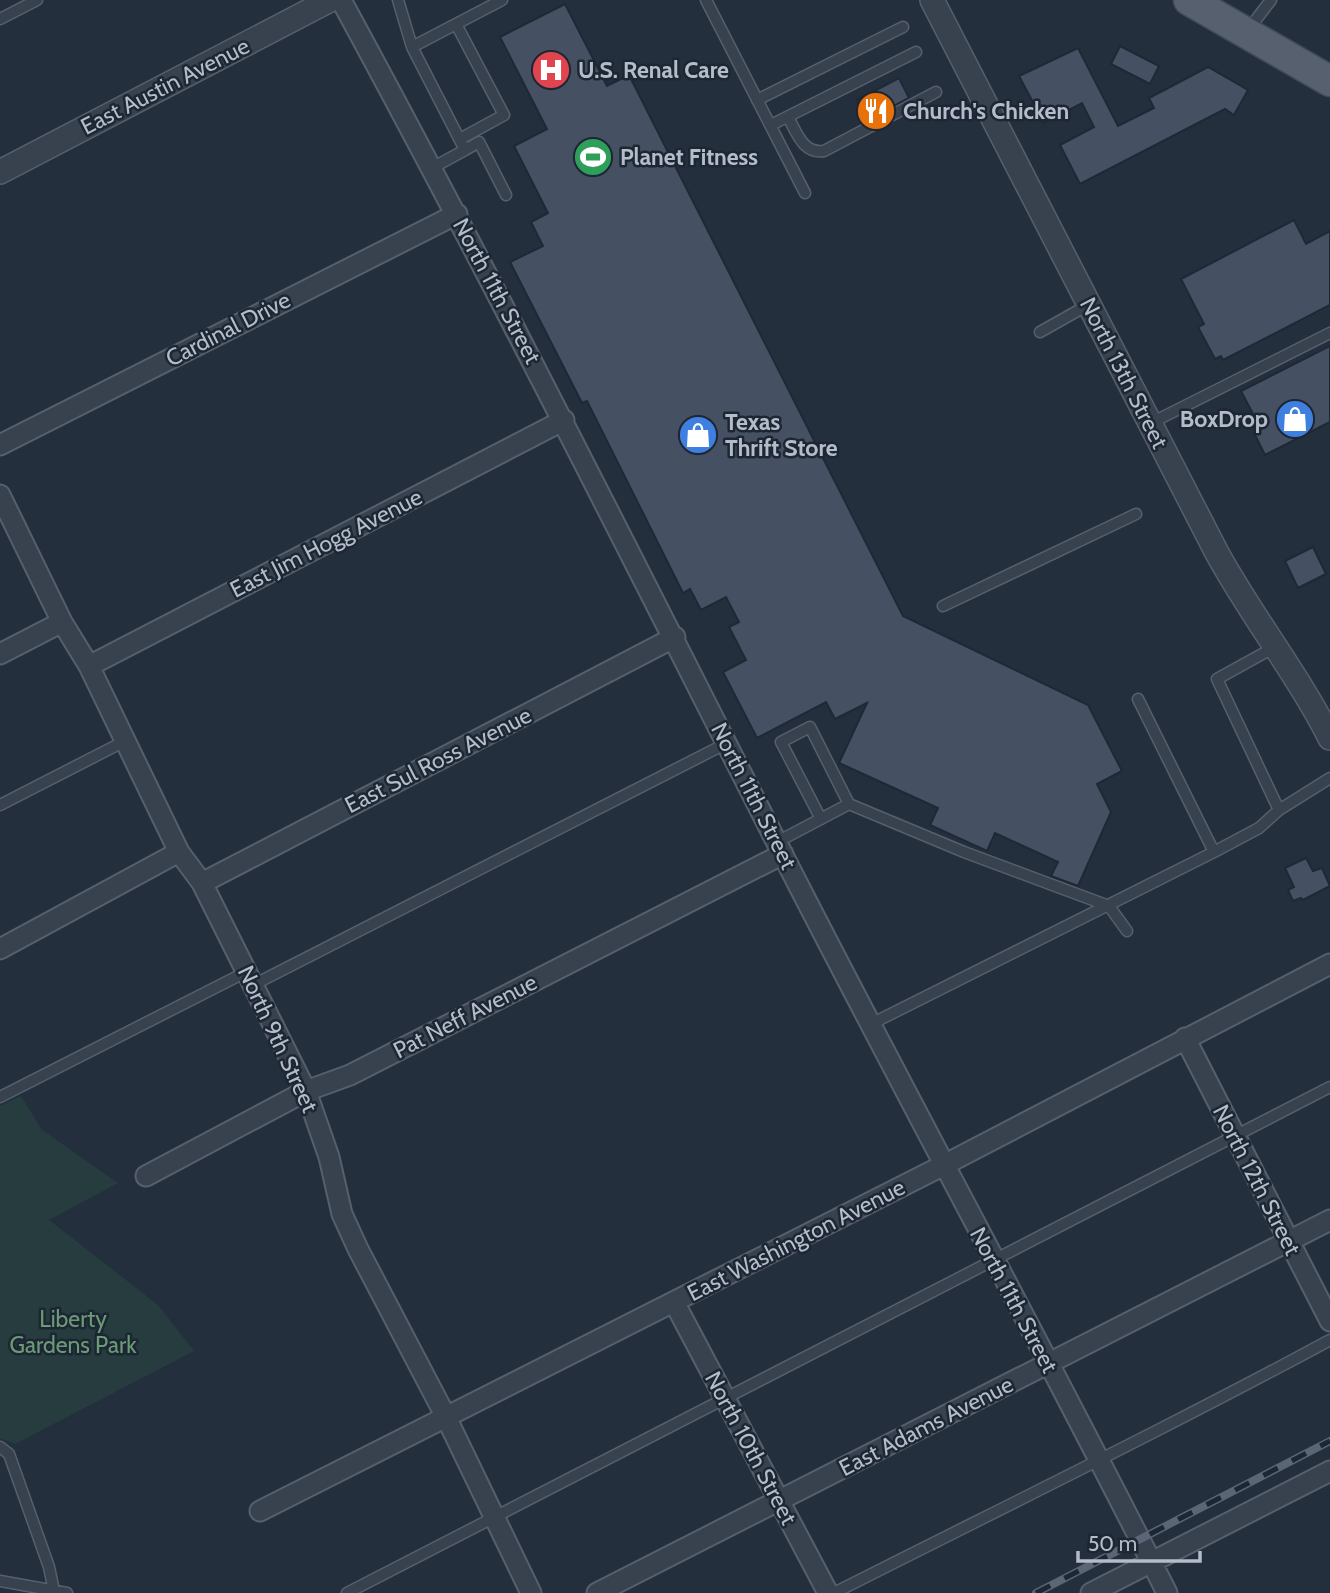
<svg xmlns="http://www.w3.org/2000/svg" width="1330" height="1593" font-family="Cabin,sans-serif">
	<rect width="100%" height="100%" fill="#242f3e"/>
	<path fill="#263c3f" d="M 21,1096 L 42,1130 L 118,1183 L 49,1220 L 158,1305 L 194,1351 L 15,1444 L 0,1438 L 0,1106 Z"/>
	<path fill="#455162" stroke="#1f2835" stroke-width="2" d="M 565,4 L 607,86 L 629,75 L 903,616 L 1088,705 L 1122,771 L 1097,784 L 1111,812 L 1078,886 L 1051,876 L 1058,862 L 995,833 L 987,851 L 930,825 L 938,808 L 839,763 L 867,703 L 835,719 L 826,702 L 757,738 L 723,672 L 746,660 L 729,627 L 739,622 L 726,597 L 701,610 L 690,589 L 683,593 L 587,401 L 582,403 L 510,262 L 543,246 L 531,222 L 548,213 L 514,146 L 547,129 L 500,37 Z
		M 1120,46 L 1159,66 L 1150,84 L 1111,64 Z
		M 1078,48 L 1118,126 L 1154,108 L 1149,98 L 1208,67 L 1248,90 L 1234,115 L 1225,109 L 1080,184 L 1060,145 L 1094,127 L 1082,103 L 1044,123 L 1019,76 Z
		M 899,78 L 909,98 L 867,120 L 857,100 Z
		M 1294,220 L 1306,244 L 1330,231 L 1330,305 L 1223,360 L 1221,356 L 1215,359 L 1198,327 L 1204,324 L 1181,279 Z
		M 1330,346 L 1330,422 L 1265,455 L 1254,433 L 1261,429 L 1241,391 Z
		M 1313,547 L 1326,574 L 1298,588 L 1285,561 Z
		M 1306,858 L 1313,871 L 1322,868 L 1330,886 L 1303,900 L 1301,898 L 1293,901 L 1288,890 L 1294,887 L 1285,868 Z"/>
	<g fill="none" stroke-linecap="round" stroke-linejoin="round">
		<g stroke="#565f6c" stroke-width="13">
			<path id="service" d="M 398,0 L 412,47 L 502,0
				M 706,0 L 805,193
				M 0,19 L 37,0
				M 456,24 L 504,115 L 460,139
				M 1248,30 L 1271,0
				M 412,47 L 465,150 L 432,168
				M 757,100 L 903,27
				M 788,117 C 797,133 803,154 824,151 L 936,92
				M 771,125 L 916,52
				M 465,150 L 479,142 L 506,195
				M 1040,332 L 1088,305
				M 1151,423 L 1330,333
				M 943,606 L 1136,514
				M 1138,699 L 1214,852 L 1259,828 L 1279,810 L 1217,679 L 1275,647
				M 0,805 L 125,741
				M 1279,810 L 1330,778
				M 821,819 L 781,742 L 810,727 L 849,804
				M 777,842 L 849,804 L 964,852 L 1109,906 L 1127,931
				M 253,985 L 727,743
				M 871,1024 L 1214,852
				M 0,1097 L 246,972
				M 0,1447 L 9,1454 L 49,1567 L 54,1591
				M 0,1581 L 67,1593
				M 347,1593 L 1330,1087
				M 834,1593 C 1000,1509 1167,1428 1330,1340"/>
		</g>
		<g stroke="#565f6c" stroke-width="23">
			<path id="minor" d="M 341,0 C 495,283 638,570 784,857 C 910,1104 1043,1346 1167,1593
				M 0,445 L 457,214
				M 0,495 L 62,622 L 89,666 L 179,852 L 202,883 L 306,1091 L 329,1157 L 342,1214 L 358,1249 L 446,1417 L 531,1593
				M 0,654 L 62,622
				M 89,666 L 564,420
				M 202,883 L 675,637
				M 0,949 L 179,852
				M 1185,1038 L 1330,1321
				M 146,1176 L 306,1091 L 350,1075 L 783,854
				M 674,1302 L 828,1593
				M 260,1511 L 944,1165 L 1330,964
				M 597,1593 L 1330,1220
				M 1091,1593 L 1330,1471"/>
		</g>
		<g stroke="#565f6c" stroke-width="26">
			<path id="tertiary" d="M 932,0 L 1217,553 C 1252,617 1297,673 1330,738
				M 0,172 L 330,0"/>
		</g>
		<g stroke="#414a57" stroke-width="33">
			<path id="primary" d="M 1189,0 L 1330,81"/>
		</g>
		<use href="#service" stroke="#38414e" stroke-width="10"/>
		<use href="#minor" stroke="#38414e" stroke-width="19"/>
		<use href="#tertiary" stroke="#38414e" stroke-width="23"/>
		<use href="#primary" stroke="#56606e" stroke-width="30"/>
		<g stroke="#5a6575" stroke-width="8">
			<path id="rail" d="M 1036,1593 L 1330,1441"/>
		</g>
		<use href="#rail" stroke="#1d2633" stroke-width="5" stroke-dasharray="16" stroke-linecap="butt"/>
	</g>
	<defs>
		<g id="hospital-disc" transform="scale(2.0125)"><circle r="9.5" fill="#e0444e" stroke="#1d2633"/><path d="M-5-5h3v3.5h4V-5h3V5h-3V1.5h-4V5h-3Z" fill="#fff"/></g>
		<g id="restaurant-disc" transform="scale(2.0125)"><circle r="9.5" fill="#e8710a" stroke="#1d2633"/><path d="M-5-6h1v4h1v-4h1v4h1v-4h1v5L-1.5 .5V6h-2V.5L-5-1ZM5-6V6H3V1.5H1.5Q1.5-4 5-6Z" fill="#fff"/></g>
		<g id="stadium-disc" transform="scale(2.0125)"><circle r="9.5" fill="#2e9e5b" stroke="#1d2633"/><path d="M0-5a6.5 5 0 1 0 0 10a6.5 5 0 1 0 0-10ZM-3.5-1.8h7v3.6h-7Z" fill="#fff"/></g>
		<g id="shop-disc" transform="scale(2.0125)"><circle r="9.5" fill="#3f7fe0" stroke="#1d2633"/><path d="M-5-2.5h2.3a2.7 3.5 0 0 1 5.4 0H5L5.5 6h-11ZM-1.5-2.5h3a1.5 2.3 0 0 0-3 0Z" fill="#fff"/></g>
	</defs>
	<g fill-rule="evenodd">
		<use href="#hospital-disc" x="551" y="70"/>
		<use href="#restaurant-disc" x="876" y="111"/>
		<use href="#stadium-disc" x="593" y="157"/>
		<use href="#shop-disc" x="1295" y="419"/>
		<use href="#shop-disc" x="698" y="435"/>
	</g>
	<g text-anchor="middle" stroke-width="5" stroke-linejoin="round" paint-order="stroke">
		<g font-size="23" font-weight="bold" fill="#b4bcc9" stroke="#1d2633" text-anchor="start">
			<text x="578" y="78">U.S. Renal Care</text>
			<text x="903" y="119">Church's Chicken</text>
			<text x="620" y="165">Planet Fitness</text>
			<text x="1268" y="427" text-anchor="end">BoxDrop</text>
			<text x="725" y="430">Texas<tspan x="725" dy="26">Thrift Store</tspan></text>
		</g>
		<g font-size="23" fill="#b4bcc9" stroke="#1d2633">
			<text transform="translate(165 86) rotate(-27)" y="8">East Austin Avenue</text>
			<text transform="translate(497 291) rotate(62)" y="8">North 11th Street</text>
			<text transform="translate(228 329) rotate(-27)" y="8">Cardinal Drive</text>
			<text transform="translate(1124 373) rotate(63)" y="8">North 13th Street</text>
			<text transform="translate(326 543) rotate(-27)" y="8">East Jim Hogg Avenue</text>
			<text transform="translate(438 760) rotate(-27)" y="8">East Sul Ross Avenue</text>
			<text transform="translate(754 796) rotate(63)" y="8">North 11th Street</text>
			<text transform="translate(465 1016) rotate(-27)" y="8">Pat Neff Avenue</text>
			<text transform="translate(278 1039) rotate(65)" y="8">North 9th Street</text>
			<text transform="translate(1257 1180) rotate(63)" y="8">North 12th Street</text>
			<text transform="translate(796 1240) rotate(-27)" y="8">East Washington Avenue</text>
			<text transform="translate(1014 1300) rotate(62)" y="8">North 11th Street</text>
			<text transform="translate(926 1426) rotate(-27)" y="8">East Adams Avenue</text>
			<text transform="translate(751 1448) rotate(62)" y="8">North 10th Street</text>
		</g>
		<g font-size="23" fill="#6b9a76" stroke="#1d2633">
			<text x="73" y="1327">Liberty<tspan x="73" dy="26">Gardens Park</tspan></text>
		</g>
	</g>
	<path d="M1078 1551v10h122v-10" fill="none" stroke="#b4bcc9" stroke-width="3.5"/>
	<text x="1088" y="1551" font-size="21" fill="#b4bcc9" stroke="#1d2633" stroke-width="5" paint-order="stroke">50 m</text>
</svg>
